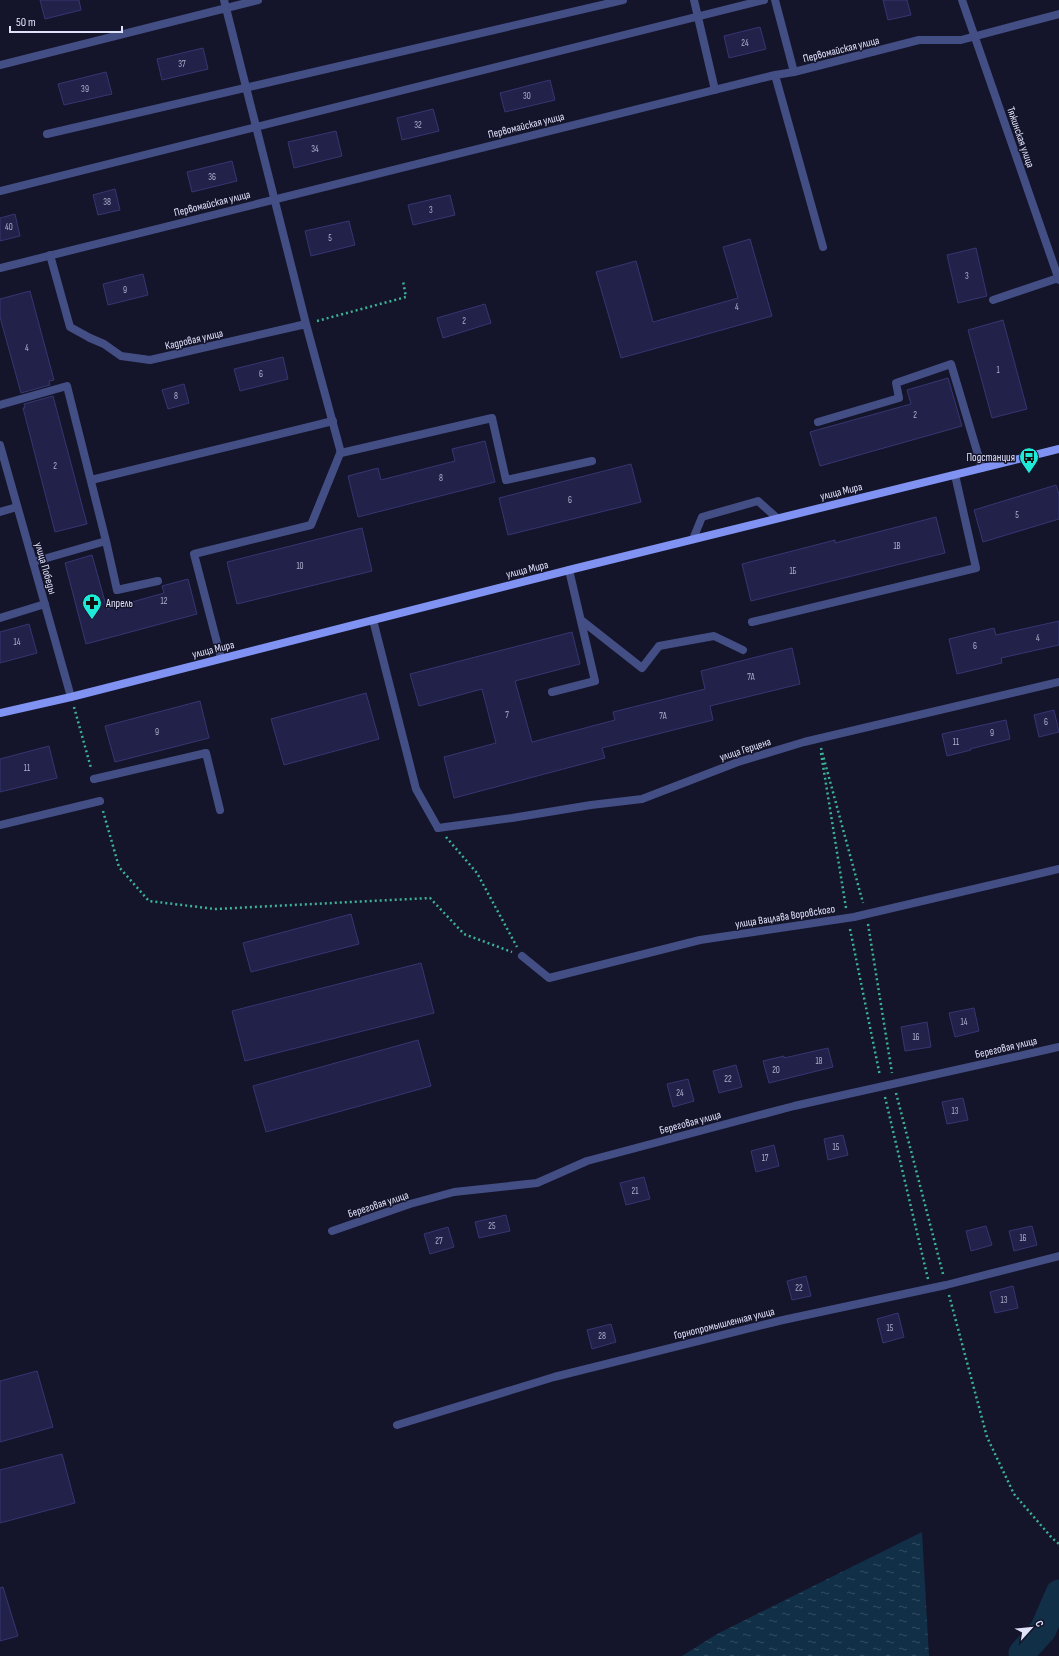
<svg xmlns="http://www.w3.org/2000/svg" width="1059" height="1656" font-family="'Sofia Sans Condensed',sans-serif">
	<defs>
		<pattern id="water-ripples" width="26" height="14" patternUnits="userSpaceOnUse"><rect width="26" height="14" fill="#112f46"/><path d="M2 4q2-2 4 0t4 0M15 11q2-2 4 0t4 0" fill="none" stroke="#334d62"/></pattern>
	</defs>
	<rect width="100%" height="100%" fill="#14142a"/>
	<path fill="url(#water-ripples)" d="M 922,1532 L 929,1656 L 682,1656 L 717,1634 Z"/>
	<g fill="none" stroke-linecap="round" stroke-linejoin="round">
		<path stroke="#112f46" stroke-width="27" d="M 1024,1656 L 1022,1653 L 1043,1630 L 1059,1593"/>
	</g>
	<path fill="#222149" stroke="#363673" d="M 40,0 L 79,0 L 81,10 L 45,19 Z
		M 883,0 L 907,0 L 911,15 L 888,20 Z
		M 760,27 L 766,49 L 729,58 L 724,36 Z
		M 203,48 L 208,69 L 162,80 L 157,59 Z
		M 106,72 L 112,94 L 64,105 L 58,84 Z
		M 550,80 L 555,100 L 505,112 L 500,93 Z
		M 433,109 L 439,131 L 402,140 L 397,118 Z
		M 336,131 L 342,156 L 294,168 L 288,142 Z
		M 232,161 L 237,181 L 192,192 L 187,172 Z
		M 115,189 L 120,210 L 98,215 L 93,195 Z
		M 450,195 L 455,215 L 413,225 L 408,205 Z
		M 15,214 L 20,236 L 0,241 L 0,218 Z
		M 349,221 L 355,245 L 311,256 L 305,231 Z
		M 750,239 L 772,316 L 621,358 L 596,272 L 636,261 L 653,322 L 738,298 L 723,247 Z
		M 976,248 L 987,296 L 958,303 L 947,255 Z
		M 143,274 L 148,295 L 108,305 L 103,284 Z
		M 30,291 L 54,380 L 49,381 L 50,385 L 21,393 L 0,317 L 0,299 Z
		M 485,304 L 491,323 L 443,338 L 437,318 Z
		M 1003,320 L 1027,409 L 992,418 L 968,330 Z
		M 283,357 L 288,379 L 240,391 L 234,369 Z
		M 948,378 L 962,426 L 820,466 L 810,432 L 911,404 L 907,390 Z
		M 184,384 L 189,403 L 168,409 L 162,390 Z
		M 53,396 L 87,524 L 55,532 L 23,408 L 25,408 L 24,404 Z
		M 485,441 L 495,482 L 358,517 L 348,476 L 378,468 L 381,480 L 455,461 L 452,449 Z
		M 631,464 L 641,502 L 508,535 L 499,498 Z
		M 1056,485 L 1059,494 L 1059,519 L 983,542 L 974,510 Z
		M 936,517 L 945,553 L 751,601 L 742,564 L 835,540 L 835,543 Z
		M 362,528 L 372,571 L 237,604 L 227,562 Z
		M 92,555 L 107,609 L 164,593 L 162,586 L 188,579 L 197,614 L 86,644 L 65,563 Z
		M 1059,621 L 1059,645 L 1001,658 L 1002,663 L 957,674 L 949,639 L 994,628 L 996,635 Z
		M 29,624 L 37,653 L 0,663 L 0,632 Z
		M 572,632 L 580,664 L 515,681 L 532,742 L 615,720 L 613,712 L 705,689 L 701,671 L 792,648 L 800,684 L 710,706 L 713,720 L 602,748 L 605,758 L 454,798 L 444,757 L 496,743 L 482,689 L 419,706 L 410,674 Z
		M 366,693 L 379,739 L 284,765 L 271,719 Z
		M 200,701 L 209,738 L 115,762 L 105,726 Z
		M 1054,710 L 1059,732 L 1039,737 L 1034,715 Z
		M 1006,720 L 1010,739 L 970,749 L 971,750 L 947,756 L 942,734 Z
		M 49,746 L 57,778 L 0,792 L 0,759 Z
		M 351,914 L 359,944 L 251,972 L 243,943 Z
		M 421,963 L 434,1013 L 245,1061 L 232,1011 Z
		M 974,1008 L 979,1031 L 955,1037 L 949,1013 Z
		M 927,1022 L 931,1047 L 905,1051 L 901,1027 Z
		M 418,1040 L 431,1086 L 266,1132 L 253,1086 Z
		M 828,1048 L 833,1067 L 769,1083 L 763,1061 L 784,1056 L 784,1058 Z
		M 736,1065 L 742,1087 L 719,1093 L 713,1071 Z
		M 688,1079 L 694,1101 L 673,1107 L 667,1084 Z
		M 963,1098 L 968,1120 L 947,1124 L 942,1102 Z
		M 843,1135 L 848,1155 L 828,1160 L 824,1139 Z
		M 774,1145 L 779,1166 L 756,1172 L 751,1151 Z
		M 644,1177 L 650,1199 L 626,1205 L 620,1183 Z
		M 506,1215 L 510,1231 L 479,1238 L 475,1222 Z
		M 986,1226 L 992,1245 L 971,1251 L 966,1231 Z
		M 1032,1226 L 1037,1245 L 1014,1251 L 1009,1231 Z
		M 448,1227 L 454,1247 L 430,1254 L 424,1234 Z
		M 806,1276 L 811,1296 L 792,1300 L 787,1281 Z
		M 1013,1286 L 1018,1308 L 995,1313 L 990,1292 Z
		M 898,1313 L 904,1337 L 883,1343 L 877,1319 Z
		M 611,1324 L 616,1342 L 592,1349 L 587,1330 Z
		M 37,1371 L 53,1427 L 0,1442 L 0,1381 Z
		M 62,1454 L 75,1503 L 0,1523 L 0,1470 Z
		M 3,1587 L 18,1636 L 0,1641 L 0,1588 Z"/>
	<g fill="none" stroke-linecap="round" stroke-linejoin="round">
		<path stroke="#3db395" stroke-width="2.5" stroke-dasharray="2 3" stroke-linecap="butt" d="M 317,321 L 406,297 L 403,281
			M 74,707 L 91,768
			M 821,748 L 863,903
			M 821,753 L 846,908
			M 103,811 L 119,867 L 149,901 L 215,909 L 430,898 L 464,934 L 512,952
			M 446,837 L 477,873 L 517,947
			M 868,924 L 892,1073
			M 850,929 L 880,1076
			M 896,1093 L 943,1274
			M 885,1097 L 928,1279
			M 949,1295 L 987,1437 L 1014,1494 L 1052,1538 L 1059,1544"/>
		<path stroke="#434e84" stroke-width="8" d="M 50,255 L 70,327 L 90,338
			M 993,300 L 1058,278
			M 0,405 L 67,386 L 106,541
			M 818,422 L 899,398 L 896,383 L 951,364 L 982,468
			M 341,453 L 492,418 L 506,480 L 592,461
			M 91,480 L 333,421
			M 0,512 L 17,507
			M 693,539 L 702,517 L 758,501 L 777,518
			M 33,562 L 106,541 L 117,590 L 158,581
			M 0,618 L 45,604
			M 373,620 L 416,789 L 438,828
			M 581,620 L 642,668 L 659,646 L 714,636 L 743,650
			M 752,622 L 976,568 L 955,475
			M 221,658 L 194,554 L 311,525 L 341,451
			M 552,692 L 595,681 L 569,570
			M 94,779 L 206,753 L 220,810
			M 0,825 L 100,801"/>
		<path stroke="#434e84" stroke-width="8" d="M 224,0 L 306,324 L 341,453
			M 694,0 L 715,90
			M 775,0 L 794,72
			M 962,0 L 1059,280
			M 0,65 L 258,0
			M 775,75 L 823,247
			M 47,134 L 623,0
			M 0,191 L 764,0
			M 0,268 L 775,75 L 794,72 L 919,40 L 961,40 L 1059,14
			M 90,338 L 104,344 L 121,356 L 150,360 L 306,324
			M 0,445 L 71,697
			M 438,828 L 512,818 L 591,805 L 642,799 L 738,762 L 804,742 L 1059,682
			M 522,956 L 549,978 L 700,940 L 854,917 L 1059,869
			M 332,1231 L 410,1204 L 454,1192 L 537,1183 L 587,1161 L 794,1106 L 1059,1047
			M 397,1425 L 554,1377 L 783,1320 L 946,1285 L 1059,1256"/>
		<path stroke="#8093f3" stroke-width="8" d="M 0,713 L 71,697 L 573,569 L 1059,449"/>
	</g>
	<defs>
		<g id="bus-pin" transform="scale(1)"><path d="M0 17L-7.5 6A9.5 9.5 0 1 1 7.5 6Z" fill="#1eead7" stroke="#14142a"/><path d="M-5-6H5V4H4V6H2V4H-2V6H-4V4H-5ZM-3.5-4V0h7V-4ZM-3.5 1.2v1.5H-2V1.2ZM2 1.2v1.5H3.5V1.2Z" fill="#111"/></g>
		<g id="pharmacy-pin" transform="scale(1)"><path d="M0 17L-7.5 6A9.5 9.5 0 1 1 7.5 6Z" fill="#1eead7" stroke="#14142a"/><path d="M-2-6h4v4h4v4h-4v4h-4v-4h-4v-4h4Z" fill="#111"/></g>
	</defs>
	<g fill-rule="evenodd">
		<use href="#bus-pin" x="1029" y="457"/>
		<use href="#pharmacy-pin" x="92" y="603"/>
	</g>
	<g text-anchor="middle" stroke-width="3" stroke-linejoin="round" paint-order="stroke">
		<g font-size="9" fill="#b0b2cf">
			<text x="745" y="46">24</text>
			<text x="182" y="67">37</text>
			<text x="85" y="92">39</text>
			<text x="527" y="99">30</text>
			<text x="418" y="128">32</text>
			<text x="315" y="152">34</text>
			<text x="212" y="180">36</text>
			<text x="107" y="205">38</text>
			<text x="431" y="213">3</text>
			<text x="9" y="230">40</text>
			<text x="330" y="241">5</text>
			<text x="967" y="279">3</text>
			<text x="125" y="293">9</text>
			<text x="737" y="310">4</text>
			<text x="464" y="324">2</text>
			<text x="27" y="351">4</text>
			<text x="998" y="373">1</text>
			<text x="261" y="377">6</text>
			<text x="176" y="399">8</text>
			<text x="915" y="418">2</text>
			<text x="55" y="469">2</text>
			<text x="441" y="481">8</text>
			<text x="570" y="503">6</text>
			<text x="1017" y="518">5</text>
			<text x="897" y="549">1В</text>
			<text x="300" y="569">10</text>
			<text x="793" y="574">1Б</text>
			<text x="164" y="604">12</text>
			<text x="1038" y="641">4</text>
			<text x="17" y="645">14</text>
			<text x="975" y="649">6</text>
			<text x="751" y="680">7А</text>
			<text x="507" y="718">7</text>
			<text x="663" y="719">7А</text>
			<text x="1046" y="725">6</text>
			<text x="157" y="735">9</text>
			<text x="992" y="736">9</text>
			<text x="956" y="745">11</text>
			<text x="27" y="771">11</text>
			<text x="964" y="1025">14</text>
			<text x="916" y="1040">16</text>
			<text x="819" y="1064">18</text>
			<text x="776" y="1073">20</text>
			<text x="728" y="1082">22</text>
			<text x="680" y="1096">24</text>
			<text x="955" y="1114">13</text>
			<text x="836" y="1150">15</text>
			<text x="765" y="1161">17</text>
			<text x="635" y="1194">21</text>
			<text x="492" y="1229">25</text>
			<text x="1023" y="1241">16</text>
			<text x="439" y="1244">27</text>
			<text x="799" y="1291">22</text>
			<text x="1004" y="1303">13</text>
			<text x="890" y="1331">15</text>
			<text x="602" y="1339">28</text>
		</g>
		<g font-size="11" fill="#e0e2fc" stroke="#14142a">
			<text transform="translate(841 49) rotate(-14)" y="4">Первомайская улица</text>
			<text transform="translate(526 125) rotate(-14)" y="4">Первомайская улица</text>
			<text transform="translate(1021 137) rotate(71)" y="4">Тяжинская улица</text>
			<text transform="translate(212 203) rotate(-14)" y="4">Первомайская улица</text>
			<text transform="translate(194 339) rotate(-13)" y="4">Кадровая улица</text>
			<text transform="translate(841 491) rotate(-14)" y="4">улица Мира</text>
			<text transform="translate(46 568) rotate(74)" y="4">улица Победы</text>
			<text transform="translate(527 569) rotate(-14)" y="4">улица Мира</text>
			<text transform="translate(213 649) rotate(-14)" y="4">улица Мира</text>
			<text transform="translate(745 749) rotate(-18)" y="4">улица Герцена</text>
			<text transform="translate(785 916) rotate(-9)" y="4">улица Вацлава Воровского</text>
			<text transform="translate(1006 1047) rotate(-13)" y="4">Береговая улица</text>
			<text transform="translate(690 1122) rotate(-15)" y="4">Береговая улица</text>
			<text transform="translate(378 1204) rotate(-18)" y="4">Береговая улица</text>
			<text transform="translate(724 1323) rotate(-14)" y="4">Горнопромышленная улица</text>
		</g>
		<g font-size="11" fill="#e0e2fc" stroke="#14142a" text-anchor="end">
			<text x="1015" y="461">Подстанция</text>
			<text x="106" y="607" text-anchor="start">Апрель</text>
		</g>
	</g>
	<g transform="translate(1031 1628) rotate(63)" stroke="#14142a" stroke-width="3" paint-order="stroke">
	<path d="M0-3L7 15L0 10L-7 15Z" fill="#e0e2fc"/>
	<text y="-6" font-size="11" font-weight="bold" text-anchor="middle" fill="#e0e2fc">С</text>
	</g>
	<path d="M10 26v6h112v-6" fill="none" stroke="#e0e2fc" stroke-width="2"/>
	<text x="16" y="26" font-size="12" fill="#e0e2fc" stroke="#14142a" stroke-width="3" paint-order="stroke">50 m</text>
</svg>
